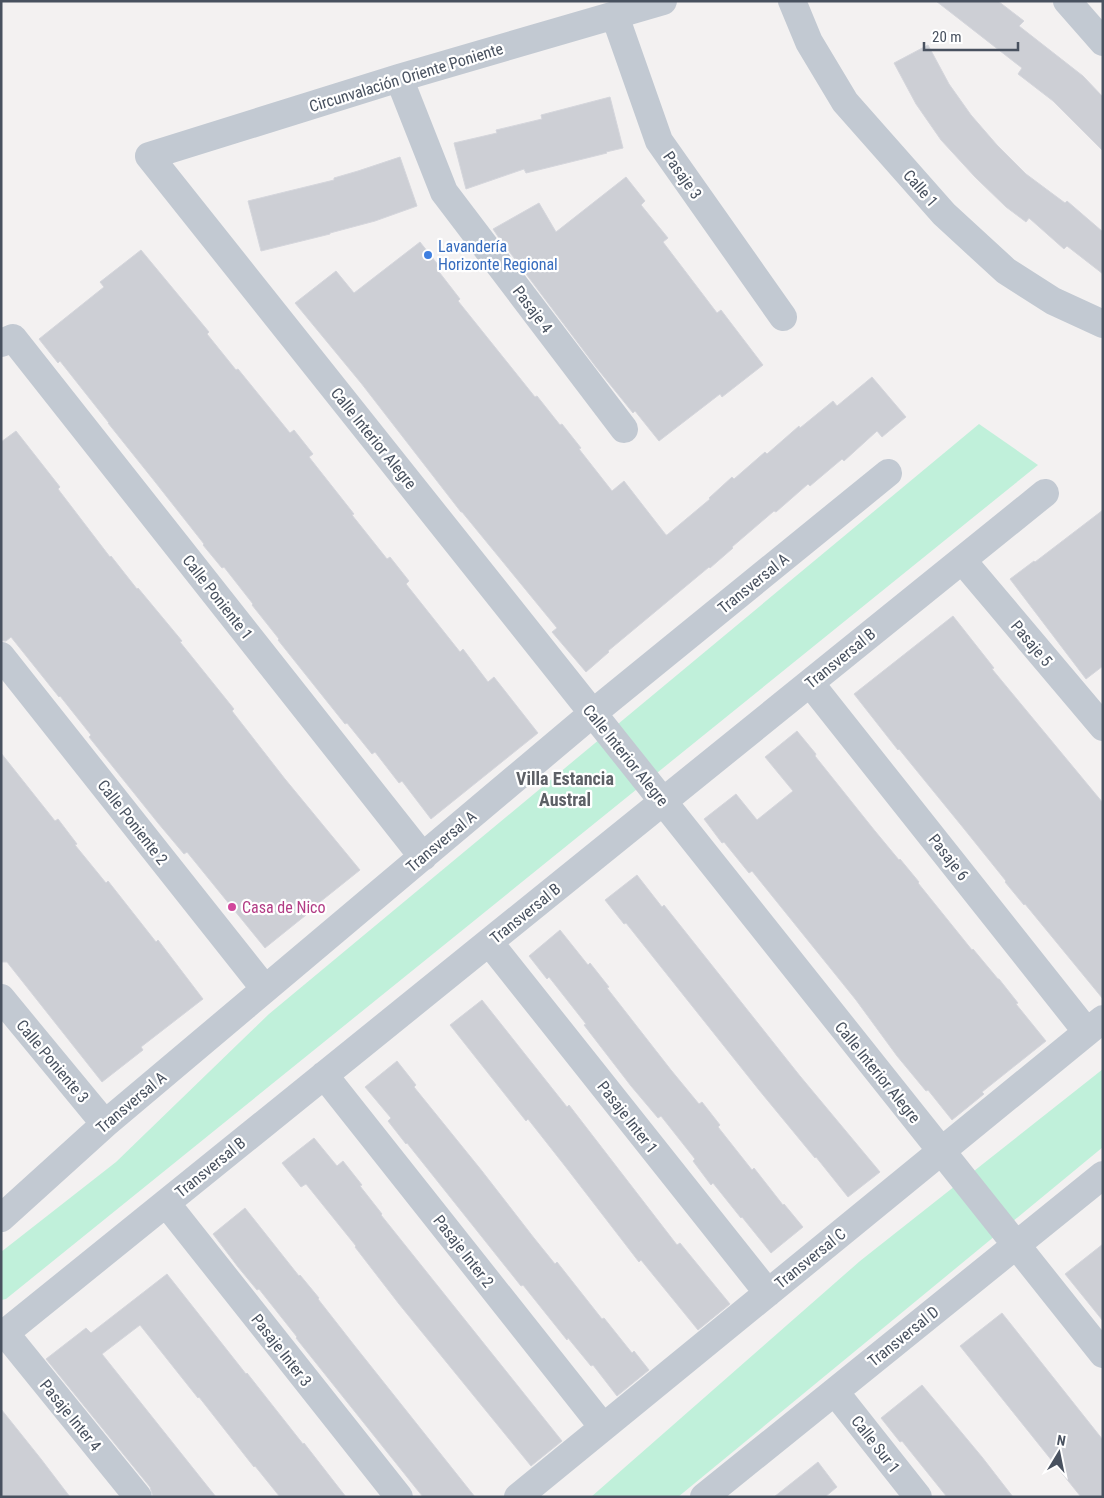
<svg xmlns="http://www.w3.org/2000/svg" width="1104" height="1498" font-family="'Roboto Condensed',sans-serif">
	<rect width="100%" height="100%" fill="#f3f1f1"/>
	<path fill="#c0f0da" d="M 979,424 L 1038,465 L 6,1299 L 1,1300 L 1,1252 L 116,1162 L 269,1014 Z
		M 1103,1069 L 1103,1147 L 678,1497 L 591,1497 L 860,1261 Z"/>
	<path fill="#cdcfd5" stroke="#d5d6dc" d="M 936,1 L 998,1 L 1024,21 L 1019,26 L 1083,76 L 1103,97 L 1103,151 L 1053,101 L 1018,74 L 1022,68 Z
		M 928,45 L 949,84 L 971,115 L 997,145 L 1026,174 L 1065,203 L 1067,201 L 1103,232 L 1103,274 L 1067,246 L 1064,249 L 1029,218 L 1026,222 L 1006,207 L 975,177 L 941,140 L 916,104 L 894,63 Z
		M 610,97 L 623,148 L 606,152 L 607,153 L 526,173 L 524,169 L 466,189 L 454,143 L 497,133 L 496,130 L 542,119 L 541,115 Z
		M 400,157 L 417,206 L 375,221 L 330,233 L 330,234 L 261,251 L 248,201 L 334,180 L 334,178 L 358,171 Z
		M 626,177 L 645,201 L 641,205 L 668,238 L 663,242 L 717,313 L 721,310 L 763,365 L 722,397 L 720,394 L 659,441 L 635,411 L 633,413 L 596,367 L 499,238 L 493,229 L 539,203 L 556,232 Z
		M 420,242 L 439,266 L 436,268 L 460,299 L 458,301 L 535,397 L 537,396 L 560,425 L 562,424 L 581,448 L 579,449 L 612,491 L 624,481 L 666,535 L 667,535 L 710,499 L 709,498 L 732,477 L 734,479 L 765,452 L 767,454 L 799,426 L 800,428 L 833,401 L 837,406 L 872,377 L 906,417 L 882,437 L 877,431 L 844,461 L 842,459 L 810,486 L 808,484 L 776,512 L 774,511 L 732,547 L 733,548 L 710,568 L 709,567 L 608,651 L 609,652 L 586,672 L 552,632 L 557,628 L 462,512 L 461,512 L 361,383 L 295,303 L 336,271 L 354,293 Z
		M 141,250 L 209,332 L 207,334 L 236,370 L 238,369 L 290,433 L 294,430 L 313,454 L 309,457 L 354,514 L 352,515 L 387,559 L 390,557 L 409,581 L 406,584 L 460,652 L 463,649 L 488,682 L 494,677 L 538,733 L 431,819 L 402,781 L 399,783 L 375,752 L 372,754 L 347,723 L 345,724 L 278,640 L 279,639 L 252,605 L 253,604 L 224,567 L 222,568 L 203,545 L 204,544 L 152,478 L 108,423 L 109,423 L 60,361 L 58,363 L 39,339 L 104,287 L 100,282 Z
		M 16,431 L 60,487 L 58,489 L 110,557 L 111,556 L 137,589 L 138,588 L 182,641 L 180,642 L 234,709 L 232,711 L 285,779 L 360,870 L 305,914 L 306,915 L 265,948 L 187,852 L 184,854 L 158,823 L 89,737 L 91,735 L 60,696 L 59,697 L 11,637 L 6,641 L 1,641 L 1,442 Z
		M 1103,510 L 1103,666 L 1086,679 L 1010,579 L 1034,561 L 1035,562 Z
		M 953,616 L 994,668 L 992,669 L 1103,803 L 1103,999 L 1025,904 L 1024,905 L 1005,882 L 1006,881 L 965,830 L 899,749 L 898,750 L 854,694 Z
		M 797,731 L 816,754 L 815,756 L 875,831 L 899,860 L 900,859 L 919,882 L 918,883 L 972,950 L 973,949 L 998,979 L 999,979 L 1018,1003 L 1016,1004 L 1046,1041 L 982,1092 L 984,1094 L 952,1120 L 928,1090 L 926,1091 L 897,1056 L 856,1000 L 752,871 L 749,873 L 724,842 L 722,843 L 704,819 L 736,794 L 757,820 L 793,791 L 765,757 Z
		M 1,753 L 55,821 L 58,819 L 77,844 L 75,845 L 106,883 L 108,881 L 156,942 L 158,940 L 203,999 L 141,1047 L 143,1050 L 102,1082 L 7,962 L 1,962 Z
		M 637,875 L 662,907 L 664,905 L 800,1076 L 880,1172 L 848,1197 L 816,1157 L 815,1158 L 759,1090 L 626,923 L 624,924 L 605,900 Z
		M 560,930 L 588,965 L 590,963 L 609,987 L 607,988 L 671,1070 L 699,1104 L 702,1102 L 720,1125 L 718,1127 L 752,1170 L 754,1168 L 783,1205 L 784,1204 L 803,1227 L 771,1253 L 742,1217 L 741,1218 L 713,1183 L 711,1185 L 693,1161 L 695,1159 L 661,1116 L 658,1118 L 631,1086 L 584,1025 L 586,1024 L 549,977 L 547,979 L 529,956 Z
		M 482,1000 L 567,1107 L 569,1105 L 677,1245 L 680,1243 L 730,1304 L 698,1330 L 641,1260 L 639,1262 L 565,1166 L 528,1119 L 526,1121 L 450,1025 Z
		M 397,1061 L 416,1085 L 414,1087 L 482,1171 L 534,1238 L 555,1264 L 557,1262 L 602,1319 L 604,1318 L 632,1353 L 634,1351 L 649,1370 L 617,1396 L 593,1365 L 591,1366 L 568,1338 L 567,1340 L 523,1285 L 521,1286 L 407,1143 L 406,1144 L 388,1121 L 391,1118 L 365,1087 Z
		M 314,1138 L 337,1166 L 343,1161 L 362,1185 L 360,1186 L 382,1214 L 381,1215 L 562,1441 L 531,1466 L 399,1304 L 355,1247 L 356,1246 L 306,1184 L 301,1187 L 282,1163 Z
		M 245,1208 L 299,1276 L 300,1275 L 319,1298 L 318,1299 L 354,1345 L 475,1497 L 423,1497 L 296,1338 L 297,1337 L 259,1289 L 257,1290 L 238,1267 L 213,1234 Z
		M 1103,1244 L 1103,1321 L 1065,1274 Z
		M 167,1274 L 246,1374 L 247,1373 L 303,1444 L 304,1443 L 346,1497 L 280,1497 L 255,1466 L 254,1467 L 199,1397 L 198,1398 L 140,1325 L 102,1354 L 216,1497 L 153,1497 L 150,1487 L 46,1359 L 86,1328 L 91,1333 Z
		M 1002,1313 L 1103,1440 L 1103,1497 L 1081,1497 L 960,1346 Z
		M 922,1385 L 982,1457 L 1013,1497 L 947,1497 L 902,1441 L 900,1442 L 881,1418 Z
		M 1,1409 L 41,1459 L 70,1497 L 1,1497 Z
		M 818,1462 L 837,1487 L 825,1497 L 774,1497 Z"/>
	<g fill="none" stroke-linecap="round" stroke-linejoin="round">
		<path stroke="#c2c9d2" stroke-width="28" d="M 663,1 L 399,78 L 149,156 L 1103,1354
			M 792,1 L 809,42 L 845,102 L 944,214 L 1006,271 L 1053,301 L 1103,324
			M 1067,1 L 1103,42
			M 615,16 L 659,141 L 783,317
			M 399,78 L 444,192 L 624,429
			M 1,343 L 13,338 L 423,857
			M 962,560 L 1103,727
			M 1,656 L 265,989
			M 810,683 L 1087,1032
			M 489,942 L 768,1293
			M 1,998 L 105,1124
			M 324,1075 L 603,1427
			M 166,1203 L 399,1497
			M 1,1218 L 105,1124 L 593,713 L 888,473
			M 835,1392 L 918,1497
			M 138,1497 L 5,1333 L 1045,493
			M 518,1497 L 1103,1019
			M 704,1497 L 1103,1175"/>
	</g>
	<circle fill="#3f7fe0" stroke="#fff" stroke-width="2" cx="428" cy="255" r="5"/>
	<circle fill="#d1479c" stroke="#fff" stroke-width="2" cx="232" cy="907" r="5"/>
	<g text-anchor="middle" stroke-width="4.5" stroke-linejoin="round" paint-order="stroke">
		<g font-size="16" fill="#48515f" stroke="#fff">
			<text transform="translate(406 77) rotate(-17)" y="6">Circunvalación Oriente Poniente</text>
			<text transform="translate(683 175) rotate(55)" y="6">Pasaje 3</text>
			<text transform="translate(921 188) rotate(49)" y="6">Calle 1</text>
			<text transform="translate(533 309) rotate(53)" y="6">Pasaje 4</text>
			<text transform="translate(374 438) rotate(51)" y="6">Calle Interior Alegre</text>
			<text transform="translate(753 583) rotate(-39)" y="6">Transversal A</text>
			<text transform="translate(218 597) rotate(52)" y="6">Calle Poniente 1</text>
			<text transform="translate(1032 643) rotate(50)" y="6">Pasaje 5</text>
			<text transform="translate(840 658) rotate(-39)" y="6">Transversal B</text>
			<text transform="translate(626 755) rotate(51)" y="6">Calle Interior Alegre</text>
			<text transform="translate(133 822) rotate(52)" y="6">Calle Poniente 2</text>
			<text transform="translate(441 841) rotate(-40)" y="6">Transversal A</text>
			<text transform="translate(949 857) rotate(52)" y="6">Pasaje 6</text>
			<text transform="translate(525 913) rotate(-39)" y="6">Transversal B</text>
			<text transform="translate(53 1061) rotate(50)" y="6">Calle Poniente 3</text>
			<text transform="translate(878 1072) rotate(51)" y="6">Calle Interior Alegre</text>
			<text transform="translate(131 1102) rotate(-40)" y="6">Transversal A</text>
			<text transform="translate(628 1117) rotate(52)" y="6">Pasaje Inter 1</text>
			<text transform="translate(210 1167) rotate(-39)" y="6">Transversal B</text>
			<text transform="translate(464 1251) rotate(52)" y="6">Pasaje Inter 2</text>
			<text transform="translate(810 1258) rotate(-39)" y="6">Transversal C</text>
			<text transform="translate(903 1336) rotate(-39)" y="6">Transversal D</text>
			<text transform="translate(282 1350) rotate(52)" y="6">Pasaje Inter 3</text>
			<text transform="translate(71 1415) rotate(51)" y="6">Pasaje Inter 4</text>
			<text transform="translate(876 1444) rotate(52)" y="6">Calle Sur 1</text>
		</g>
		<g font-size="16" fill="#366cbe" stroke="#fff" text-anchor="start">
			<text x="438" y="252">Lavandería<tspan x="438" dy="18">Horizonte Regional</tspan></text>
		</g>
		<g font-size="16" fill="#b23c85" stroke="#fff" text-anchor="start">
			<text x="242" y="913">Casa de Nico</text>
		</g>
		<g font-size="18" font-weight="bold" fill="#5d6066" stroke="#fff">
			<text x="565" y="785">Villa Estancia<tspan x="565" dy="21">Austral</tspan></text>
		</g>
	</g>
	<rect width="1104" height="1498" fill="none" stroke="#48515f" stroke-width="5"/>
	<g transform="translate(1059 1453) rotate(10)" stroke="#ffffff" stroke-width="4" paint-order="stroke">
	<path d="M0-4L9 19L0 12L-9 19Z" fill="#48515f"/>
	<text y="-8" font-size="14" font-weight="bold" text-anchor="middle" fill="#48515f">N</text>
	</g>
	<path d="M924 42v8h94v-8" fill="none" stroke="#48515f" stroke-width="2.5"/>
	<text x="932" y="42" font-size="15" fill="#48515f" stroke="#ffffff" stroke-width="4" paint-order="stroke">20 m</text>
</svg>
